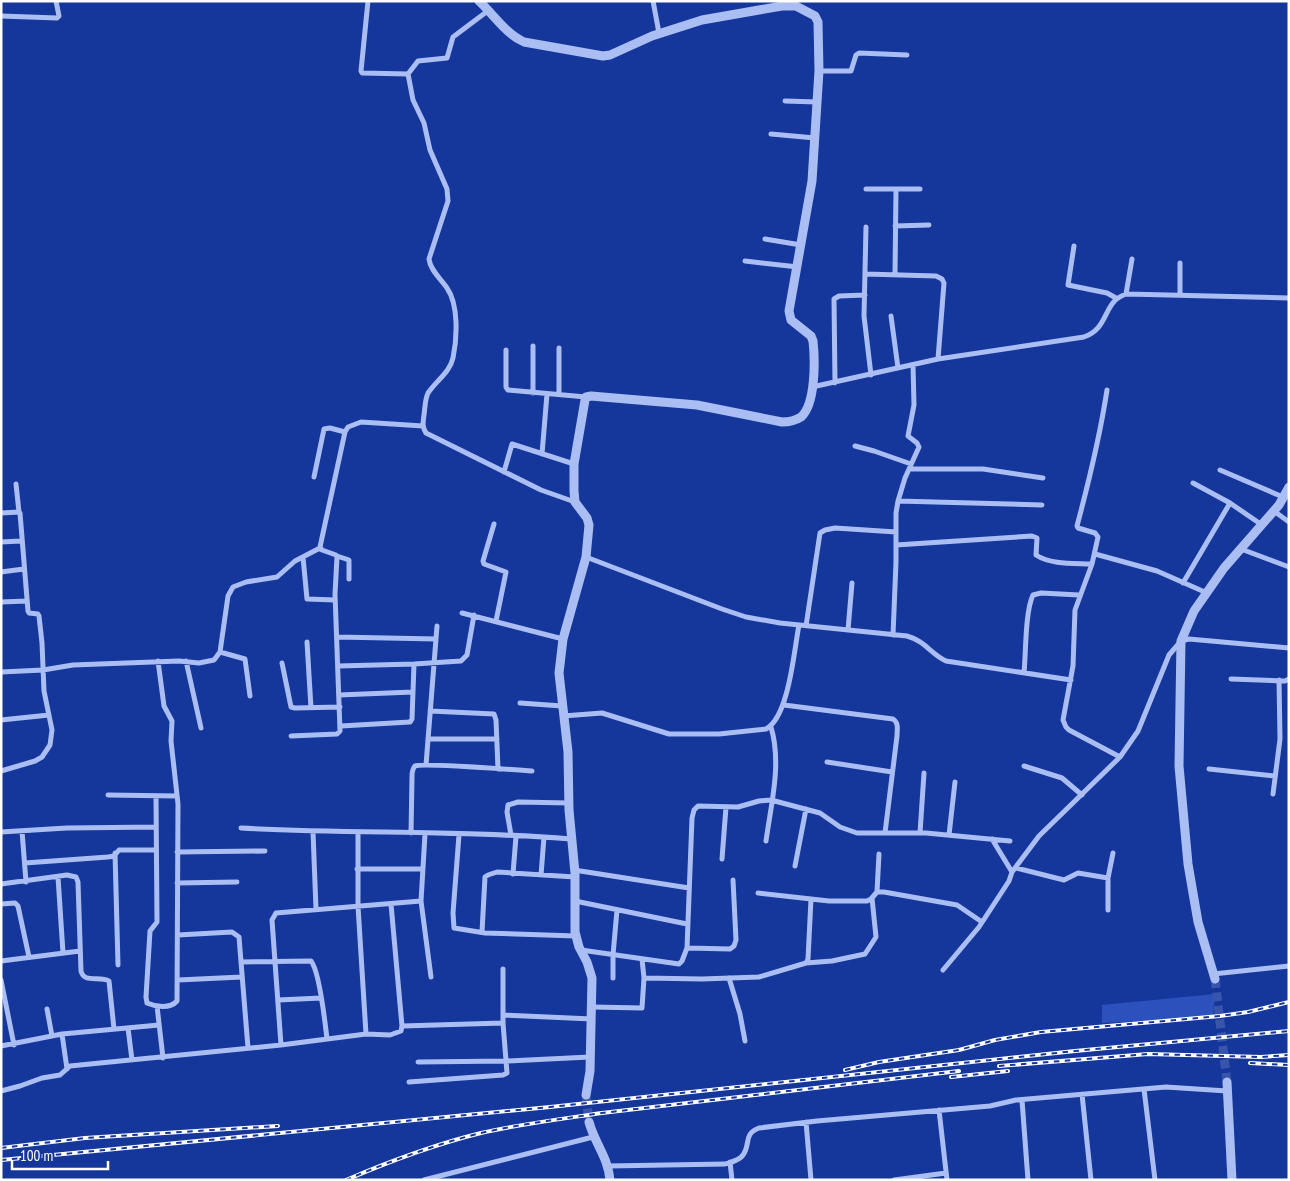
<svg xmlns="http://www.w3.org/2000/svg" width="1290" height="1181" font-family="'PT Sans Narrow',sans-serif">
	<rect width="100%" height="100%" fill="#15379c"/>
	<path fill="#2c51bc" d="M 1215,994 L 1213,1017 L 1102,1023 L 1102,1005 Z"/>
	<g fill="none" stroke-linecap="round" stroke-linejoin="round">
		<path stroke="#3855ab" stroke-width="9" stroke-dasharray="9 4.5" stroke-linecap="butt" d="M 1215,979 L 1227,1082
			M 586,1095 L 589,1122"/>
		<path stroke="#abbef3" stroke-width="5" d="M 368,1 L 361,71 L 362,73 L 408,74 L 413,100 L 424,123 L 430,150 L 447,189 L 448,201 L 429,259 C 430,270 441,279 447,288 C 459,305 457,339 453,358 C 450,372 436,381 428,393 C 425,399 425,408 424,415 C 423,422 422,427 426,433 L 541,490 L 575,502
			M 653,1 L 659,33
			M 1,16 L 57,18 L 59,16 L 56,1
			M 819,71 L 851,71 L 856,55 L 859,53 L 907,55
			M 408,74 L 418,61 L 447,58 L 453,37 L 489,10
			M 785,101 L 817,102
			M 771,134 L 815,138
			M 866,189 L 920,189
			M 895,226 L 929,225
			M 866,227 L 864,316 L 871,375
			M 765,239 L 801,245
			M 1074,246 L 1068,285 L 1107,293 L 1116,298
			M 745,261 L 798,267
			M 1180,263 L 1180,295
			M 865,274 L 936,276 L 942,279 L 944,283 L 938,359
			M 895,274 L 896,189
			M 1126,294 L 1132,259
			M 891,316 L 898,368
			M 533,346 L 533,393
			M 506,350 L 506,387 L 508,390 L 586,397
			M 835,383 L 834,299 L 839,296 L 865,295
			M 812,387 L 938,359 L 1084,337 C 1110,328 1102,302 1126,294 L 1289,298
			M 1107,390 C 1100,436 1089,481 1077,526 L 1078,528 L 1095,533 L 1098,537 L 1092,564 L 1075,610 L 1073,666 L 1063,720 L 1066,727 L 1069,730 L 1120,757
			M 559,394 L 559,348
			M 855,446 L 874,451 L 911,464
			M 542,454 L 547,394
			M 909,469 L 983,469 L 1043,478
			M 1220,470 L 1283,497
			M 504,472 L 512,444 L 574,464
			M 314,477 L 324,429 L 330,428 L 345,432
			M 1193,483 L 1230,503 L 1262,525
			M 16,484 L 19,512
			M 898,501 L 1042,505
			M 1274,511 L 1289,522
			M 1,513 L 19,512 L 20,513 L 28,611 L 29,613 L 38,614 L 39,616 L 42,643 L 44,691 L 52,730 L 50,745 L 42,757 L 35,761 L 1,771
			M 494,524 L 483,561 L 484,564 L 506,572 L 496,621
			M 1,542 L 21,541
			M 896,545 L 1032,536 L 1037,538 L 1036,555 C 1051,565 1075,563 1092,564
			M 1241,549 L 1289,567
			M 1095,554 L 1157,571 L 1207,593
			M 337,556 L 349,560 L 349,579
			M 303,557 L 307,599 L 335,600
			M 586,557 L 722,609 L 746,617 L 780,623 L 907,636 C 925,641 931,654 946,661 L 1071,680
			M 1,572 L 24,569
			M 1183,583 L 1230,503
			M 1,602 L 27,601
			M 462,613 L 563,639
			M 806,626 L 820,533 L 825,530 L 835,528 L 896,532
			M 848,630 L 852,583
			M 893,635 L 896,562 L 896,513 L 898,501 L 905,478 L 919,447 L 917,443 L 908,436 L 914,405 L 913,365
			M 337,637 L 436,639
			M 307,642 L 311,708
			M 220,652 L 245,659 L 250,696
			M 186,661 L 201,728
			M 282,663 L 291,707 L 295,708 L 340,707
			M 338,666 L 414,664 L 461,661 L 467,655 L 474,615
			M 1,672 L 43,670 L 73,665 L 179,661 L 199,663 L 214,660 L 220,652 L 228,596 L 233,587 L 246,582 L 277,577 L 295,561 L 320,548
			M 1024,673 C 1026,653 1025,612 1033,595 L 1041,593 L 1079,595
			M 1231,679 L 1285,681 L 1289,679
			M 339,695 L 413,692
			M 520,703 L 562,706
			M 784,705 L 893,719 C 899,723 897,729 897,736 L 885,833
			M 430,711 L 494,714 L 496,720 L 498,769
			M 563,716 L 602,713 L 669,734 L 719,734 L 766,729 C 789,717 794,650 799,625
			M 1,720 L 49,715
			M 341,726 L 410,722 L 412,719 L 414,664
			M 291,736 L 337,734 L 340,731 L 335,594 L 337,557 L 336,555 L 322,550 L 320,547 L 345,432 L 348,427 L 361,422 L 423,426
			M 428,739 L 497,739
			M 827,762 L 892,772
			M 426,765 L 437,626
			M 1024,766 L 1062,778 L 1082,795
			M 1209,769 L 1275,776
			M 1273,794 L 1280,739 L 1279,680
			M 108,795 L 177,796
			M 156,796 L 157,922 L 150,931 L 146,997 L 147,1003 C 156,1007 170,1009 177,1001 L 178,804 L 171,741 L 172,721 L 164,706 L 158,661
			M 241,828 C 351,834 461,830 571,839
			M 22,831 L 26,882
			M 1,832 L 67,828 L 156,827
			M 313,832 L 316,909
			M 358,832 L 358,906 L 366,1034
			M 411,833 L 412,777 C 412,774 412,769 415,766 C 421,763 518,770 532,771
			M 920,833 L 924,773
			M 425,834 L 421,901 L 431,977
			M 459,835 L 453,913 L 454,928 L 485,933 L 576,936
			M 511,835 L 507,812 L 508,805 L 518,802 L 569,803
			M 949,835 L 955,782
			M 992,839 L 1012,872
			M 766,841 C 771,804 782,764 771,727
			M 177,852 L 265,851
			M 115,853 L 118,965
			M 722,859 L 726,807
			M 25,863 L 108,857 L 114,856 L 119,850 L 155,850
			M 795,866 L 806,809
			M 1016,868 L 1064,880 L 1078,873 L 1108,878
			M 357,869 L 423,869
			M 574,870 L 689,888
			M 513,874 L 516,836
			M 541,875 L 544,837
			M 58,877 L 63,953
			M 177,883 L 237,882
			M 1,884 L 67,875 L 76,877 L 78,882 L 81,971 C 84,984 100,975 109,981 L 114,1029
			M 877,892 L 879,854
			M 758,893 L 829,901 L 867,901 L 871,899 L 877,892 L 884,892 L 957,905 L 982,922
			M 575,901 L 687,924
			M 1,904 L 15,903 L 18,906 L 29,957
			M 1108,910 L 1108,878 L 1113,853
			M 482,932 L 485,877 L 488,875 L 497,872 L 575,877
			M 178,935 L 232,932 L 239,937 L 248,1048
			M 687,948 L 730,949 L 734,946 L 736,940 L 733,880
			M 581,950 L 679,964 L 682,961 L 687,948 L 692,818 L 694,810 L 698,806 L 738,807 L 759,801 L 771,800 L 820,813 L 840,827 L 857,833 L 926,833 L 1010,841
			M 1,961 L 80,951
			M 241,962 L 311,961 C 320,972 325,1023 327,1039
			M 806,963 L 832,961 L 865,954 L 876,937 L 872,898
			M 943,970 L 979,927 L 1009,881 L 1012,872 L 1039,836 L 1120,757 L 1138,731 L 1169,655 L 1181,641 L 1189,639 L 1289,648
			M 1213,974 L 1289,966
			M 613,978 L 613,955 L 617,910
			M 644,978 L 702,979 L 759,977 L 806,963 L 808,959 L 811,899
			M 729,978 L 740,1014 L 745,1041
			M 1,980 L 14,1045
			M 178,980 L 242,977
			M 278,1000 L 321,998
			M 157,1006 L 163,1058
			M 592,1007 L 642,1008 L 644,978 L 642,959
			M 47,1009 L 52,1036
			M 503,1015 L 592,1019
			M 402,1026 L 503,1023
			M 128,1028 L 132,1060
			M 62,1034 L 67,1069
			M 281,1045 L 272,920 L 276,913 L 421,901
			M 1,1046 L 62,1034 L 159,1025
			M 418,1062 L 506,1061 L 590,1057
			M 409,1082 L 503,1075 L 507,1073 L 503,1023 L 503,969
			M 1144,1089 L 1155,1180
			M 1,1091 L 20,1086 L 42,1078 L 60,1075 L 70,1066 L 281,1045 L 366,1034 L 390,1035 L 401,1031 L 402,1026 L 391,904
			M 1082,1094 L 1091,1180
			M 1022,1100 L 1028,1180
			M 939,1110 L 947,1180
			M 806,1122 L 811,1180
			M 730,1162 L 732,1180
			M 608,1166 L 725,1164 C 731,1162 739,1161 743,1155 C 751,1144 743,1134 759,1128 L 817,1121 L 990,1106 L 1016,1100 L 1166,1087 L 1227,1091
			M 424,1180 L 593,1137
			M 894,1180 L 946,1173"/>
		<path stroke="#abbef3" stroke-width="9" d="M 479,1 C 494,15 506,34 524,42 L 603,56 L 610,55 L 652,36 L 702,20 L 782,6 L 796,6 L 815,16 L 818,22 L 819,71 L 812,181 L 789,311 L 791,320 L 811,336 L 813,341 C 815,359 816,404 801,417 C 795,421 789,422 782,422 L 697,405 L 591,396 L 586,397 L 585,400 L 574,464 L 574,491 L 575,502 L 587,518 L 589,525 L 586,557 L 563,639 L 559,673 L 568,752 L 569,810 L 575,873 L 575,932 L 579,947 L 587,962 L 592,978 L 590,1071 L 586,1095
			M 1215,979 L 1198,922 L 1188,864 L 1179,766 L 1181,641 L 1194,611 L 1224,568 L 1279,505 L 1289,487
			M 1227,1082 L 1232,1180
			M 589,1122 C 595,1144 608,1157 610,1180"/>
		<g stroke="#fff" stroke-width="4">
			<path id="rail" d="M 1250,1063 L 1289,1065
				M 999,1066 L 1148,1054 L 1261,1057 L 1289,1055
				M 845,1070 L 879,1062 L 959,1050 L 995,1040 L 1041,1032 L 1220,1016 L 1248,1012 L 1289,1002
				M 951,1077 L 1008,1071
				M 1,1148 L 85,1138 L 278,1126
				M 1,1160 L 550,1107 L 1075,1051 L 1289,1031
				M 346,1180 C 388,1162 436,1144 481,1133 C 521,1124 561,1119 602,1113 L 959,1071"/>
		</g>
		<use href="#rail" stroke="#15379c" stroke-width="2" stroke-dasharray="5.5" stroke-linecap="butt"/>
	</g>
	<rect width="1290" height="1181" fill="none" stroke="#ffffff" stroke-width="5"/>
	<path d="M12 1161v8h96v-8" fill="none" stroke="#ffffff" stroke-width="2.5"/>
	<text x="20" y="1161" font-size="15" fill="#ffffff" stroke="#15379c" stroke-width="4" paint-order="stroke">100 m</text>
</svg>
